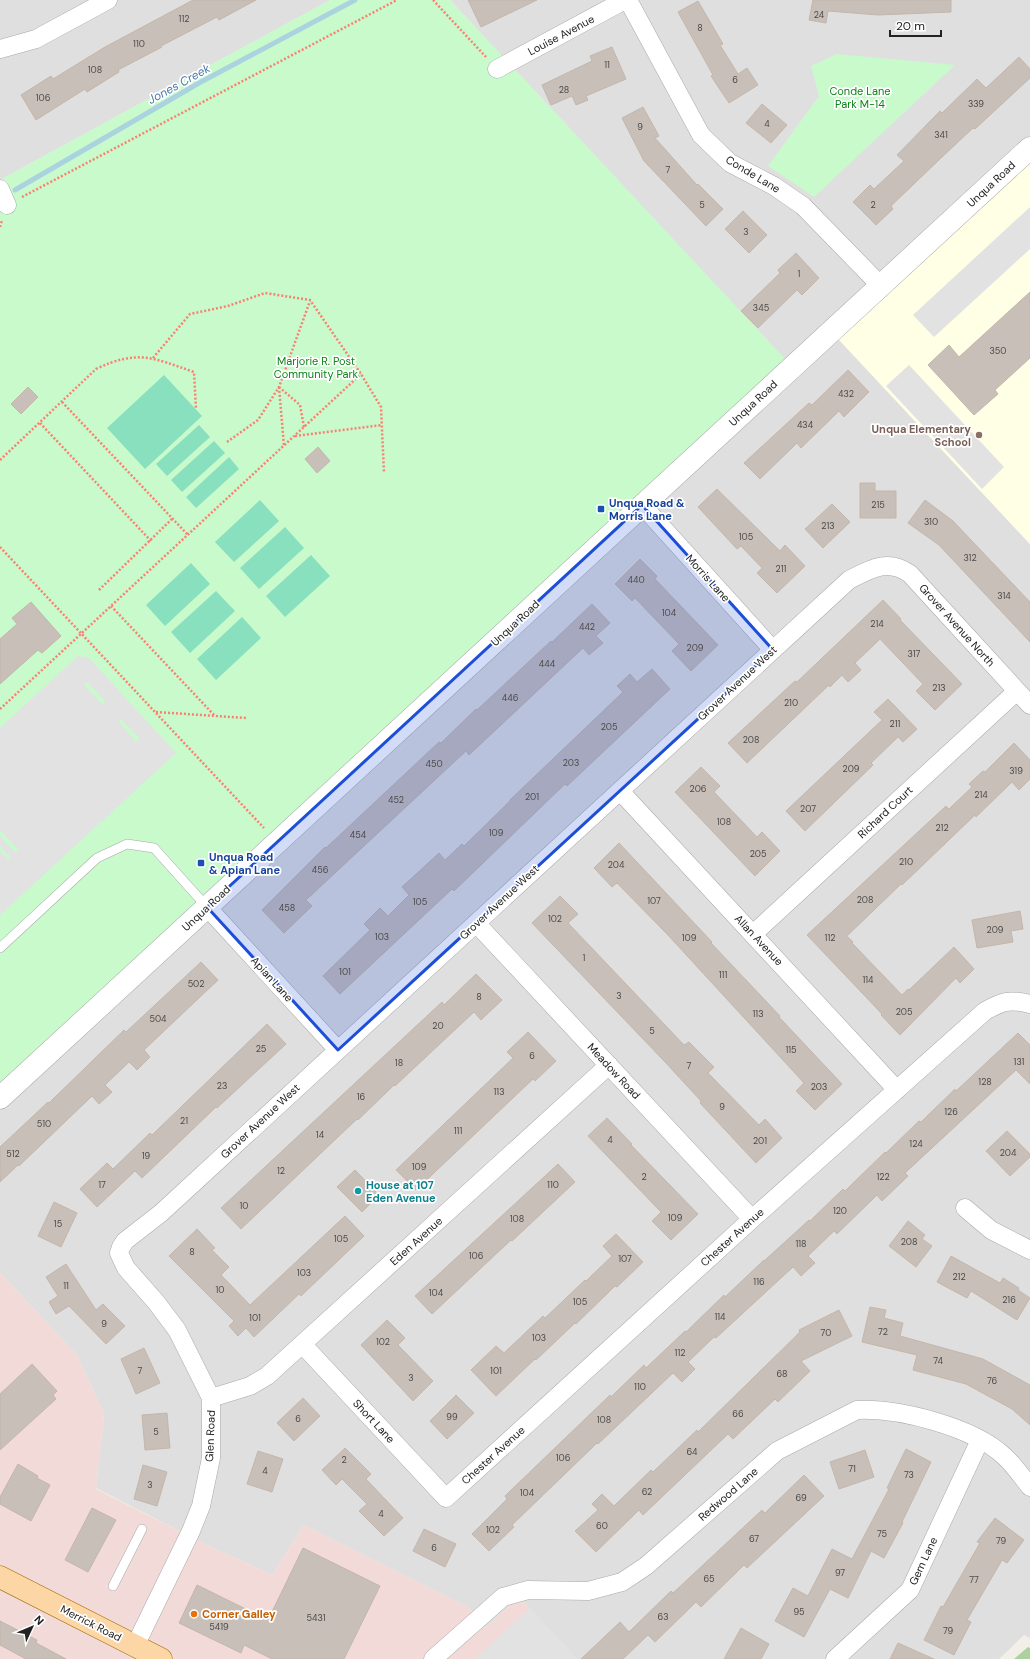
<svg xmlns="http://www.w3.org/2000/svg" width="1030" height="1659" font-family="'DM Sans',sans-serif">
	<rect width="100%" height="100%" fill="#f2efe9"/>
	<path fill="#e0dfdf" d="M 0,0 L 330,0 L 0,180 Z
		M 450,0 L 1030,0 L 1030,142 L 826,326 L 1030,544 L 1030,1638 L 1024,1635 L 999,1659 L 577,1659 L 519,1597 L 485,1628 L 468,1607 L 304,1525 L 272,1575 L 205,1544 L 96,1488 L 104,1414 L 77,1355 L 0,1273 L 0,1089 L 787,362 Z"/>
	<path fill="#f2dad9" d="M 0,1273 L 77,1355 L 104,1414 L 96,1489 L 205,1544 L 272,1575 L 304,1525 L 468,1607 L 485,1628 L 519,1597 L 577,1659 L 0,1659 Z"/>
	<path fill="#ffffe5" d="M 1030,142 L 1030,544 L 826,326 Z"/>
	<path fill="#add19e" d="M 1028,1647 L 1030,1648 L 1030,1659 L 1014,1659 Z"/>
	<path fill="#c8facc" d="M 330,0 L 450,0 L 788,362 L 0,1089 L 0,180 Z
		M 837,54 L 955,65 L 814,197 L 768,166 L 819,96 L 811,66 Z"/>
	<path fill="#88e0be" d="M 164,375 L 202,416 L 145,469 L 107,428 Z
		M 199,425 L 210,437 L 167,476 L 156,464 Z
		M 214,441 L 225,453 L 182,492 L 171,480 Z
		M 229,457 L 239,469 L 196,508 L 186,497 Z
		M 260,500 L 279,521 L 234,562 L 215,542 Z
		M 285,527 L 304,548 L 259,589 L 240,568 Z
		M 311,555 L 330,576 L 285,617 L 266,596 Z
		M 191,563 L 210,584 L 165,626 L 146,605 Z
		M 216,591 L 235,611 L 190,653 L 171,632 Z
		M 242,617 L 261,638 L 216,680 L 197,659 Z"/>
	<path fill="#e2e2e2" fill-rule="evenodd" d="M 1030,207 L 1030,249 L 934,337 L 913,315 Z
		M 909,365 L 1004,467 L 982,489 L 886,386 Z
		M 78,656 L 89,658 L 176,753 L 0,915 L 0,851 L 8,860 L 11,859 L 0,846 L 0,836 L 15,852 L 19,851 L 0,830 L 0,728 ZM 85,683 L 88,683 L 105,701 L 104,704 L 102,704 L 85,686 ZM 121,719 L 139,738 L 138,741 L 136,741 L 119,722 Z
		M 530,1608 L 577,1659 L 475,1659 Z"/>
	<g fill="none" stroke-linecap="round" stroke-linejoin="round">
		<path stroke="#aad3df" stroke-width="5" d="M 15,190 L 199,83 L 355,0"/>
	</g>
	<path fill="#c7bfb8" stroke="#c4b6ab" d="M 193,0 L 256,0 L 219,20 L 217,17 L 161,46 L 162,47 L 118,70 L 119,72 L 87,92 L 85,89 L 36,120 L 21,95 L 51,76 L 53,79 L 105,47 Z
		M 468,0 L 537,0 L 481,27 Z
		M 813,0 L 951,0 L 951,12 L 878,15 L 828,11 L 826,23 L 809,20 Z
		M 698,1 L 723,44 L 720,45 L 738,74 L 747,68 L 758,85 L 729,103 L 711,76 L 713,75 L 678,12 Z
		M 612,47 L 626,79 L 586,96 L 588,100 L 576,105 L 572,96 L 551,105 L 542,85 L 592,61 L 590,56 Z
		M 1019,57 L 1030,69 L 1030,78 L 975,129 L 973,128 L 941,158 L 891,206 L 893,209 L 876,225 L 853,202 L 870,185 L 874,189 L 904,161 L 897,155 L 940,111 L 942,113 L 977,79 L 986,88 Z
		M 762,104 L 787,125 L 771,143 L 746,123 Z
		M 643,107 L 659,136 L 655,138 L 697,185 L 698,184 L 723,209 L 706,226 L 644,161 L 622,118 Z
		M 743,211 L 767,235 L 749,253 L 725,229 Z
		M 796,253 L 819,278 L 802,295 L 797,290 L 758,328 L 741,311 L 780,273 L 778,270 Z
		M 1030,292 L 1030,358 L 995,390 L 998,394 L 974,415 L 928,365 L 949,345 L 959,357 Z
		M 848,370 L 869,392 L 844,417 L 839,411 L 801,448 L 797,443 L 760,479 L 744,463 L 809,403 L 812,405 Z
		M 28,387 L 38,397 L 21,414 L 11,404 Z
		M 318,447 L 330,461 L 317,473 L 305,459 Z
		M 860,483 L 875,483 L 875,491 L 896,491 L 896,518 L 860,518 Z
		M 717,489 L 780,551 L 785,545 L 805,566 L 777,593 L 757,573 L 762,568 L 741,546 L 737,549 L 698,507 Z
		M 925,500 L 953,521 L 1030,602 L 1030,642 L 939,545 L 908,523 Z
		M 832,504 L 850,522 L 823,548 L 805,529 Z
		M 640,559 L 657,576 L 655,579 L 718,645 L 691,671 L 672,651 L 679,644 L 635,598 L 632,601 L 615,584 Z
		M 883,600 L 901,619 L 900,620 L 962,684 L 935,710 L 916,691 L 923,684 L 880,639 L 855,663 L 861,670 L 848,682 L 842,675 L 830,687 L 829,685 L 747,763 L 728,743 L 795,681 L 797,682 Z
		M 31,602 L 61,636 L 42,653 L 38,650 L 0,684 L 0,639 L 17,624 L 12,618 Z
		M 592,604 L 610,623 L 596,636 L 603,643 L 589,655 L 583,648 L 469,755 L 466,751 L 306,900 L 312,906 L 284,933 L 262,910 L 325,847 L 326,848 L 439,742 L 441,743 L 476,709 L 477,710 L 551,641 L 552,642 Z
		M 652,669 L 670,689 L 567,786 L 565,784 L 454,891 L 452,889 L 340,994 L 323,976 L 370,930 L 364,924 L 380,908 L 388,916 L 409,895 L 402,887 L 439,853 L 445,860 L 462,844 L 464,846 L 510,801 L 510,800 L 623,692 L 617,686 L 630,674 L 637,682 Z
		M 888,699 L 917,729 L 903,742 L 898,737 L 871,763 L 873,765 L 805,831 L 786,811 L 882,720 L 874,712 Z
		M 1014,743 L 1030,760 L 1030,779 L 1019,790 L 1012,782 L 976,817 L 975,815 L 902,885 L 901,884 L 847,936 L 853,942 L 852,943 L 902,995 L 908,989 L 909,990 L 954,947 L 974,969 L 960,983 L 956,978 L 900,1035 L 881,1015 L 882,1014 L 807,935 L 946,806 L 949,809 L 972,787 L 969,784 L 983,771 L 985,772 Z
		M 701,767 L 720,786 L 714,792 L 757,837 L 762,832 L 780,851 L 755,876 L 675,792 Z
		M 619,843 L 712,942 L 711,943 L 780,1016 L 779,1017 L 842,1084 L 815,1110 L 796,1091 L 804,1083 L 667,934 L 617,883 L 612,887 L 594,868 Z
		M 560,896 L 578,914 L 568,923 L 684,1045 L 689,1042 L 714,1067 L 708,1073 L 759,1125 L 765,1119 L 782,1138 L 756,1163 L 700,1103 L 701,1101 L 666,1063 L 532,923 Z
		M 1020,911 L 1023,929 L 1011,931 L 1013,942 L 977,948 L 972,920 Z
		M 201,962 L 218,980 L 144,1050 L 150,1057 L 137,1070 L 129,1062 L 105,1085 L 112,1092 L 99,1104 L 92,1096 L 19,1166 L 18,1165 L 0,1182 L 0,1147 L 48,1102 L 49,1103 L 124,1030 L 126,1032 Z
		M 476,974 L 502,1000 L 481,1020 L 474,1012 L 395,1086 L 394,1085 L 358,1120 L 357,1119 L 241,1229 L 221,1208 L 442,1002 L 444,1005 Z
		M 267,1024 L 286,1044 L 217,1108 L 216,1107 L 142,1178 L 135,1171 L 97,1207 L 80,1189 L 107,1163 L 113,1169 L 150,1133 L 152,1135 Z
		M 528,1032 L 556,1061 L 535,1081 L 533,1079 L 416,1190 L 396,1170 L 513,1058 L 507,1052 Z
		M 1018,1033 L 1030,1045 L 1030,1084 L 1016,1070 L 905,1173 L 908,1176 L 882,1201 L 877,1195 L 837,1234 L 834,1231 L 808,1256 L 815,1263 L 801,1276 L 793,1267 L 716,1338 L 714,1337 L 688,1362 L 695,1369 L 682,1382 L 673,1373 L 598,1444 L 597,1443 L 512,1525 L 514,1527 L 489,1551 L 472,1534 L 507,1499 L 505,1496 L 610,1395 L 611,1397 L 644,1365 L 646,1368 L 685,1331 L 686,1332 L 724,1295 L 725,1297 L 764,1260 L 764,1261 L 809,1220 L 810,1221 L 843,1189 L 845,1191 L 885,1152 L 886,1153 L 919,1121 L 921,1122 L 955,1089 L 956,1091 Z
		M 607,1118 L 632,1144 L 631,1145 L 698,1214 L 671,1240 L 652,1221 L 661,1212 L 588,1136 Z
		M 1007,1131 L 1030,1154 L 1030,1157 L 1010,1176 L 986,1151 Z
		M 558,1164 L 575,1182 L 512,1241 L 511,1240 L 432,1314 L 415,1296 Z
		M 355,1170 L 379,1195 L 362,1212 L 337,1187 Z
		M 54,1202 L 77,1213 L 61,1247 L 38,1236 Z
		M 345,1216 L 364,1236 L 301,1296 L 299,1294 L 254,1337 L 246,1328 L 238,1336 L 229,1326 L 234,1321 L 169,1256 L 197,1229 L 215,1248 L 212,1250 L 229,1267 L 221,1275 L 250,1305 Z
		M 908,1221 L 925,1235 L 922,1239 L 932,1246 L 916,1267 L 889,1246 Z
		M 616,1234 L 643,1262 L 617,1287 L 615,1286 L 576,1324 L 575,1323 L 536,1360 L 535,1359 L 496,1396 L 471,1370 L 496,1346 L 504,1353 L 543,1316 L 545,1318 L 585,1280 L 586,1281 L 612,1256 L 603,1246 Z
		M 951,1256 L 1000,1283 L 1003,1278 L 1019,1288 L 1018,1290 L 1030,1298 L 1017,1320 L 971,1291 L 967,1298 L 937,1282 Z
		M 66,1264 L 96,1310 L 103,1304 L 125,1326 L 106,1344 L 69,1306 L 56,1314 L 49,1302 L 58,1296 L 46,1277 Z
		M 870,1307 L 886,1310 L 884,1318 L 903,1323 L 900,1336 L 983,1359 L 1030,1385 L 1030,1425 L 1012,1409 L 966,1384 L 913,1370 L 917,1355 L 862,1342 Z
		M 839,1310 L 852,1336 L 801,1361 L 810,1371 L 778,1402 L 775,1399 L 733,1439 L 728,1434 L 643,1515 L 639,1510 L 596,1552 L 575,1531 L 598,1510 L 592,1504 L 602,1494 L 614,1506 L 651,1470 L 653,1472 L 697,1430 L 698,1432 L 800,1332 L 799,1330 Z
		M 387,1320 L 405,1338 L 398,1345 L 433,1381 L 413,1401 L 361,1345 Z
		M 144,1348 L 160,1383 L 136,1394 L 121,1359 Z
		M 32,1364 L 57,1391 L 53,1395 L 56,1399 L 0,1450 L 0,1394 Z
		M 456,1395 L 474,1413 L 447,1439 L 430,1421 Z
		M 303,1398 L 320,1416 L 294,1441 L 277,1423 Z
		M 167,1413 L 170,1448 L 145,1450 L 142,1415 Z
		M 345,1448 L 371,1474 L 366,1479 L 403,1518 L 384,1536 L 359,1511 L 367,1504 L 342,1479 L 336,1485 L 322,1470 Z
		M 906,1449 L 931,1462 L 902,1522 L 903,1523 L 884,1558 L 871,1551 L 848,1598 L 830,1589 L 804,1637 L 775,1621 L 793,1588 L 808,1596 L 832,1549 L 852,1559 L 889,1489 L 887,1488 Z
		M 865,1450 L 874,1477 L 839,1489 L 830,1462 Z
		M 258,1451 L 283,1459 L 272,1492 L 247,1484 Z
		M 18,1464 L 38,1476 L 37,1478 L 50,1485 L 31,1521 L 0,1504 L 0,1497 Z
		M 143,1465 L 167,1472 L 157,1506 L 134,1499 Z
		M 804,1475 L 824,1496 L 747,1568 L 744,1565 L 701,1607 L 696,1602 L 655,1642 L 648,1635 L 623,1659 L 581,1659 L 620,1622 L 629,1632 L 671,1591 L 673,1593 L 762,1510 L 765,1513 Z
		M 92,1508 L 116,1520 L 88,1572 L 65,1560 Z
		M 995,1518 L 1024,1540 L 1007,1563 L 1002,1560 L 967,1620 L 971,1622 L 954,1655 L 924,1640 L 941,1606 L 943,1607 L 980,1543 L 977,1542 Z
		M 424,1529 L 456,1544 L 445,1567 L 413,1551 Z
		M 303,1548 L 380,1586 L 344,1659 L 272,1659 L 244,1645 L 241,1653 L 179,1623 L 197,1585 L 268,1620 Z
		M 0,1621 L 37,1640 L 36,1643 L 66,1659 L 26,1659 L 0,1645 Z
		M 741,1628 L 769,1644 L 761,1659 L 724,1659 Z
		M 898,1643 L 934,1659 L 890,1659 Z"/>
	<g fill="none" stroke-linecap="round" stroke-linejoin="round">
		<g stroke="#a9a9a9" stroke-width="10">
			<path id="service" d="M 0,948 L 97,858 L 127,844 L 154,848 L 207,907
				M 113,1586 L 142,1529"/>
		</g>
		<g stroke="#a9a9a9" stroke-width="19">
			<path id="minor" d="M 628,0 L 701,135 L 730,163 L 774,186 L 803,206 L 881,286
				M 0,49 L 36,39 L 108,0
				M 497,69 L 625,0
				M 0,189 L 7,205
				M 642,505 L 773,650
				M 620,791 L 897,1090
				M 207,907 L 338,1050
				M 476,923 L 752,1219
				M 753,934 L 1017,691
				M 965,1208 L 991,1230 L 1030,1250
				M 303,1345 L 446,1498 L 752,1219 L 985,1011 C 1003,1001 1010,999 1030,1004
				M 211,1398 L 250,1386 L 267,1376 L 609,1065
				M 135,1646 L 191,1531 L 201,1506 L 211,1458 L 211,1398 L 177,1330 L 156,1302 L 126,1268 L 119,1253 L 121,1247 L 125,1241 L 161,1213 L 849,580 C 870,569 888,558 910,574 L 1030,705
				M 433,1659 L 503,1597 L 528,1590 L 588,1591 L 622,1582 L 646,1566 L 777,1451 L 857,1410 C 899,1408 973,1427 1004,1456 C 1014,1465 1022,1477 1030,1487
				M 835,1659 L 910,1590 L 980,1440"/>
		</g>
		<g stroke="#a9a9a9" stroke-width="23">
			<path id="tertiary" d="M 0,1098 L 1030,148"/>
		</g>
		<g stroke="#a06b00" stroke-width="23">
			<path id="primary" d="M 0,1577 L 161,1659"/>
		</g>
		<path stroke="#fa8072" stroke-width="2.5" stroke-dasharray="2 2" stroke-linecap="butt" d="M 433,0 L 486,57
			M 22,197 L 397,0
			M 0,227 L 2,220
			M 153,358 L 190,314 L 228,306 L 265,293 L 310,300 L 361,374 L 381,407 L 384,473
			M 279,387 L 284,446
			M 279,387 L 300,405 L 304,427
			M 62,402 L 188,535
			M 40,423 L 151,541
			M 295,436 L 382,425
			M 227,442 L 258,420 L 279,387 L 310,301
			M 0,460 L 96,369 C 138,349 153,358 194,372 L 196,409
			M 0,547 L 264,828
			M 99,590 L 172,519
			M 111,606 L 214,715
			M 0,709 L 361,374
			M 156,712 L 246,718"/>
		<use href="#service" stroke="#fff" stroke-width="9"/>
		<use href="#minor" stroke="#fff" stroke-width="18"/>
		<use href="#tertiary" stroke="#fff" stroke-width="22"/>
		<use href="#primary" stroke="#fcd6a4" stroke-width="22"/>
	</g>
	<path fill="#1d4ed8" fill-opacity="0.2" stroke="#1d4ed8" stroke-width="3" stroke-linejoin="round" d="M 642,505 L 773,650 L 338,1050 L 207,907 Z"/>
	<circle fill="#8d6e63" stroke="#fff" stroke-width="1.5" cx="979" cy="435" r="4"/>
	<g fill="#1a4fb4" stroke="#fff" stroke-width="1.5">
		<rect x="597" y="505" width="8" height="8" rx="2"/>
		<rect x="197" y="859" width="8" height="8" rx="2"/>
	</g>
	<circle fill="#0f9aa8" stroke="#fff" stroke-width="1.5" cx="358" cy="1191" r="4"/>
	<circle fill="#e8710a" stroke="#fff" stroke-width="1.5" cx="194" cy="1614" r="4"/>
	<g text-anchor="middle" stroke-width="3.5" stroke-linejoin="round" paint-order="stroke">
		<g font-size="9" fill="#4b4948">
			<text x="819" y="18">24</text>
			<text x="184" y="22">112</text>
			<text x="700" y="31">8</text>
			<text x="139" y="47">110</text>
			<text x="607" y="68">11</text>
			<text x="95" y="73">108</text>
			<text x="735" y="83">6</text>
			<text x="564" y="93">28</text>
			<text x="43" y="101">106</text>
			<text x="976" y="107">339</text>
			<text x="767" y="127">4</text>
			<text x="640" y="130">9</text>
			<text x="941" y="138">341</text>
			<text x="668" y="173">7</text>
			<text x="702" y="208">5</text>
			<text x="873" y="208">2</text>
			<text x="746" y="235">3</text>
			<text x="799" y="277">1</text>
			<text x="761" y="311">345</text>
			<text x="998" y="354">350</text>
			<text x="846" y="397">432</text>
			<text x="805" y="428">434</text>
			<text x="878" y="508">215</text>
			<text x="931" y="525">310</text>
			<text x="828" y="529">213</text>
			<text x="746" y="540">105</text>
			<text x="970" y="561">312</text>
			<text x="781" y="572">211</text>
			<text x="636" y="583">440</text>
			<text x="1004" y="599">314</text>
			<text x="669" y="616">104</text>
			<text x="877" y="627">214</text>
			<text x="587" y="630">442</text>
			<text x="695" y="651">209</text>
			<text x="914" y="657">317</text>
			<text x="547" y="667">444</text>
			<text x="939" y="691">213</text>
			<text x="510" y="701">446</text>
			<text x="791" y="706">210</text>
			<text x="895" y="727">211</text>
			<text x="609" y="730">205</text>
			<text x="751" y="743">208</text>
			<text x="571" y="766">203</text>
			<text x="434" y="767">450</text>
			<text x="851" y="772">209</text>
			<text x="1016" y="774">319</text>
			<text x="698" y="792">206</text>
			<text x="981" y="798">214</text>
			<text x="532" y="800">201</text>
			<text x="396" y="803">452</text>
			<text x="808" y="812">207</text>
			<text x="724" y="825">108</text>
			<text x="942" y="831">212</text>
			<text x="496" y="836">109</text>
			<text x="358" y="838">454</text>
			<text x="758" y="857">205</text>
			<text x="906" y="865">210</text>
			<text x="616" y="868">204</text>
			<text x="320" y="873">456</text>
			<text x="865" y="903">208</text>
			<text x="654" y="904">107</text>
			<text x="420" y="905">105</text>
			<text x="287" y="911">458</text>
			<text x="555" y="922">102</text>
			<text x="995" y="933">209</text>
			<text x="382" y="940">103</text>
			<text x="689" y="941">109</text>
			<text x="830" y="941">112</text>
			<text x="584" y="961">1</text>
			<text x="345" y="975">101</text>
			<text x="723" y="978">111</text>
			<text x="868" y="983">114</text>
			<text x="196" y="987">502</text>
			<text x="619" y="999">3</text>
			<text x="479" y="1000">8</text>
			<text x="904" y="1015">205</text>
			<text x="758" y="1017">113</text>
			<text x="158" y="1022">504</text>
			<text x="438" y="1029">20</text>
			<text x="652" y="1034">5</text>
			<text x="261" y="1052">25</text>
			<text x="791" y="1053">115</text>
			<text x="532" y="1059">6</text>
			<text x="1019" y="1065">131</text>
			<text x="399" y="1066">18</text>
			<text x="689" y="1069">7</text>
			<text x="985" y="1085">128</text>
			<text x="222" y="1089">23</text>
			<text x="819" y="1090">203</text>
			<text x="499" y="1095">113</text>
			<text x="361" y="1100">16</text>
			<text x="722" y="1110">9</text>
			<text x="951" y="1115">126</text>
			<text x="184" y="1124">21</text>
			<text x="44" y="1127">510</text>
			<text x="458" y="1134">111</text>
			<text x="320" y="1138">14</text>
			<text x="610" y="1143">4</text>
			<text x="760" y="1144">201</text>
			<text x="916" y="1147">124</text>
			<text x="1008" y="1156">204</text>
			<text x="13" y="1157">512</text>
			<text x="146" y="1159">19</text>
			<text x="419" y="1170">109</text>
			<text x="281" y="1174">12</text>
			<text x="644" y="1180">2</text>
			<text x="883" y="1180">122</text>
			<text x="102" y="1188">17</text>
			<text x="553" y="1188">110</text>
			<text x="244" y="1209">10</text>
			<text x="840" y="1214">120</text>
			<text x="675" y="1221">109</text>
			<text x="517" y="1222">108</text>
			<text x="58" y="1227">15</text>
			<text x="341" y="1242">105</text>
			<text x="909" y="1245">208</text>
			<text x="801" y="1247">118</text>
			<text x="192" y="1255">8</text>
			<text x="476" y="1259">106</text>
			<text x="625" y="1262">107</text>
			<text x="304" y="1276">103</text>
			<text x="959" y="1280">212</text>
			<text x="759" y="1285">116</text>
			<text x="66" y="1289">11</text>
			<text x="220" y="1293">10</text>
			<text x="436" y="1296">104</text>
			<text x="1009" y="1303">216</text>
			<text x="580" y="1305">105</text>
			<text x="720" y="1320">114</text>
			<text x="255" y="1321">101</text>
			<text x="104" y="1327">9</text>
			<text x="883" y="1335">72</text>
			<text x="826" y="1336">70</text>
			<text x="539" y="1341">103</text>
			<text x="383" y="1345">102</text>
			<text x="680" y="1356">112</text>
			<text x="938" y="1364">74</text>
			<text x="140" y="1374">7</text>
			<text x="496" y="1374">101</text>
			<text x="782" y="1377">68</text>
			<text x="411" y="1381">3</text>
			<text x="992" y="1384">76</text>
			<text x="640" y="1390">110</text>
			<text x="738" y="1417">66</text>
			<text x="452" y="1420">99</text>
			<text x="298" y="1422">6</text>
			<text x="604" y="1423">108</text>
			<text x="156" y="1435">5</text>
			<text x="692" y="1455">64</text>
			<text x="563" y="1461">106</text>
			<text x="344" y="1463">2</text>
			<text x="852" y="1472">71</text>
			<text x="265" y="1474">4</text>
			<text x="909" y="1478">73</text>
			<text x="150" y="1488">3</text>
			<text x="647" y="1495">62</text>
			<text x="527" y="1496">104</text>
			<text x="801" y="1501">69</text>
			<text x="381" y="1517">4</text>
			<text x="602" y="1529">60</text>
			<text x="493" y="1533">102</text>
			<text x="882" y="1537">75</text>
			<text x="754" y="1542">67</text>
			<text x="1001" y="1544">79</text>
			<text x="434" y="1551">6</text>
			<text x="840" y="1576">97</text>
			<text x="709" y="1582">65</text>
			<text x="974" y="1583">77</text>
			<text x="799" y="1615">95</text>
			<text x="663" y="1620">63</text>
			<text x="316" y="1621">5431</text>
			<text x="219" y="1630">5419</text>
			<text x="948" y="1634">79</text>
		</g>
		<g font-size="11" fill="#222" stroke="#fff">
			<text transform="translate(561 35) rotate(-28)" y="4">Louise Avenue</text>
			<text transform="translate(753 174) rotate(31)" y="4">Conde Lane</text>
			<text transform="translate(991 184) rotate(-43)" y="4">Unqua Road</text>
			<text transform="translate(753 403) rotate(-43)" y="4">Unqua Road</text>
			<text transform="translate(708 578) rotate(48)" y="4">Morris Lane</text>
			<text transform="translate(515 623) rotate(-43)" y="4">Unqua Road</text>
			<text transform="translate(957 625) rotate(48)" y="4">Grover Avenue North</text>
			<text transform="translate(737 683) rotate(-43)" y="4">Grover Avenue West</text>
			<text transform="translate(885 812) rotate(-43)" y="4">Richard Court</text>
			<text transform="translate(499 902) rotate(-43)" y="4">Grover Avenue West</text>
			<text transform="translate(206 908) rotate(-43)" y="4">Unqua Road</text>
			<text transform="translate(759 940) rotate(47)" y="4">Allan Avenue</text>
			<text transform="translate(272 979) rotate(48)" y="4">Apian Lane</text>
			<text transform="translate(614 1071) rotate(47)" y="4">Meadow Road</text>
			<text transform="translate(260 1121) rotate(-43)" y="4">Grover Avenue West</text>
			<text transform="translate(732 1237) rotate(-42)" y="4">Chester Avenue</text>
			<text transform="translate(416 1241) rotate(-42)" y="4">Eden Avenue</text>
			<text transform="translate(374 1421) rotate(47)" y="4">Short Lane</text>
			<text transform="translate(210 1436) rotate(-88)" y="4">Glen Road</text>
			<text transform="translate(493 1455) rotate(-42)" y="4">Chester Avenue</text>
			<text transform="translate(728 1494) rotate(-41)" y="4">Redwood Lane</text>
			<text transform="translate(923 1561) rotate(-65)" y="4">Gem Lane</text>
			<text transform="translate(91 1623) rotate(27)" y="4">Merrick Road</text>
		</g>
		<g font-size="11" fill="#0c8416" stroke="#fff">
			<text x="860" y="95">Conde Lane<tspan x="860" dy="13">Park M-14</tspan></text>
			<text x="316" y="365">Marjorie R. Post<tspan x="316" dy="13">Community Park</tspan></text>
		</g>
		<g font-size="11" font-weight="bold" fill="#785e54" stroke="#fff" text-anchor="end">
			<text x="971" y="433">Unqua Elementary<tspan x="971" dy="13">School</tspan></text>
		</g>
		<g font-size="11" font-weight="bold" fill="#164399" stroke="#fff" text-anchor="start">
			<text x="609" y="507">Unqua Road &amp;<tspan x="609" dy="13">Morris Lane</tspan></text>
			<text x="209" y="861">Unqua Road<tspan x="209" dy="13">&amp; Apian Lane</tspan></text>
		</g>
		<g font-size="11" font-weight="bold" fill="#0d838f" stroke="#fff" text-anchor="start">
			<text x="366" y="1189">House at 107<tspan x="366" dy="13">Eden Avenue</tspan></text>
		</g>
		<g font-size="11" font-weight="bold" fill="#c56008" stroke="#fff" text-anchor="start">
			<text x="202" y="1618">Corner Galley</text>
		</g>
		<g font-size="12" font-style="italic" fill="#4a7aab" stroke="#fff">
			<text transform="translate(179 84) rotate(-29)" y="4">Jones Creek</text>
		</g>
	</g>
	<g transform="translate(32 1627) rotate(46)" stroke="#ffffff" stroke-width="3" paint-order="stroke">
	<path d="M0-3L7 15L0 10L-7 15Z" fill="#222222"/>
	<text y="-6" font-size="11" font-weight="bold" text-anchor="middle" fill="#222222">N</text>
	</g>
	<path d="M890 30v6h51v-6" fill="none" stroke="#222222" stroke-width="2"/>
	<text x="896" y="30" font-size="12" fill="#222222" stroke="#ffffff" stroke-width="3" paint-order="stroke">20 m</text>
</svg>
